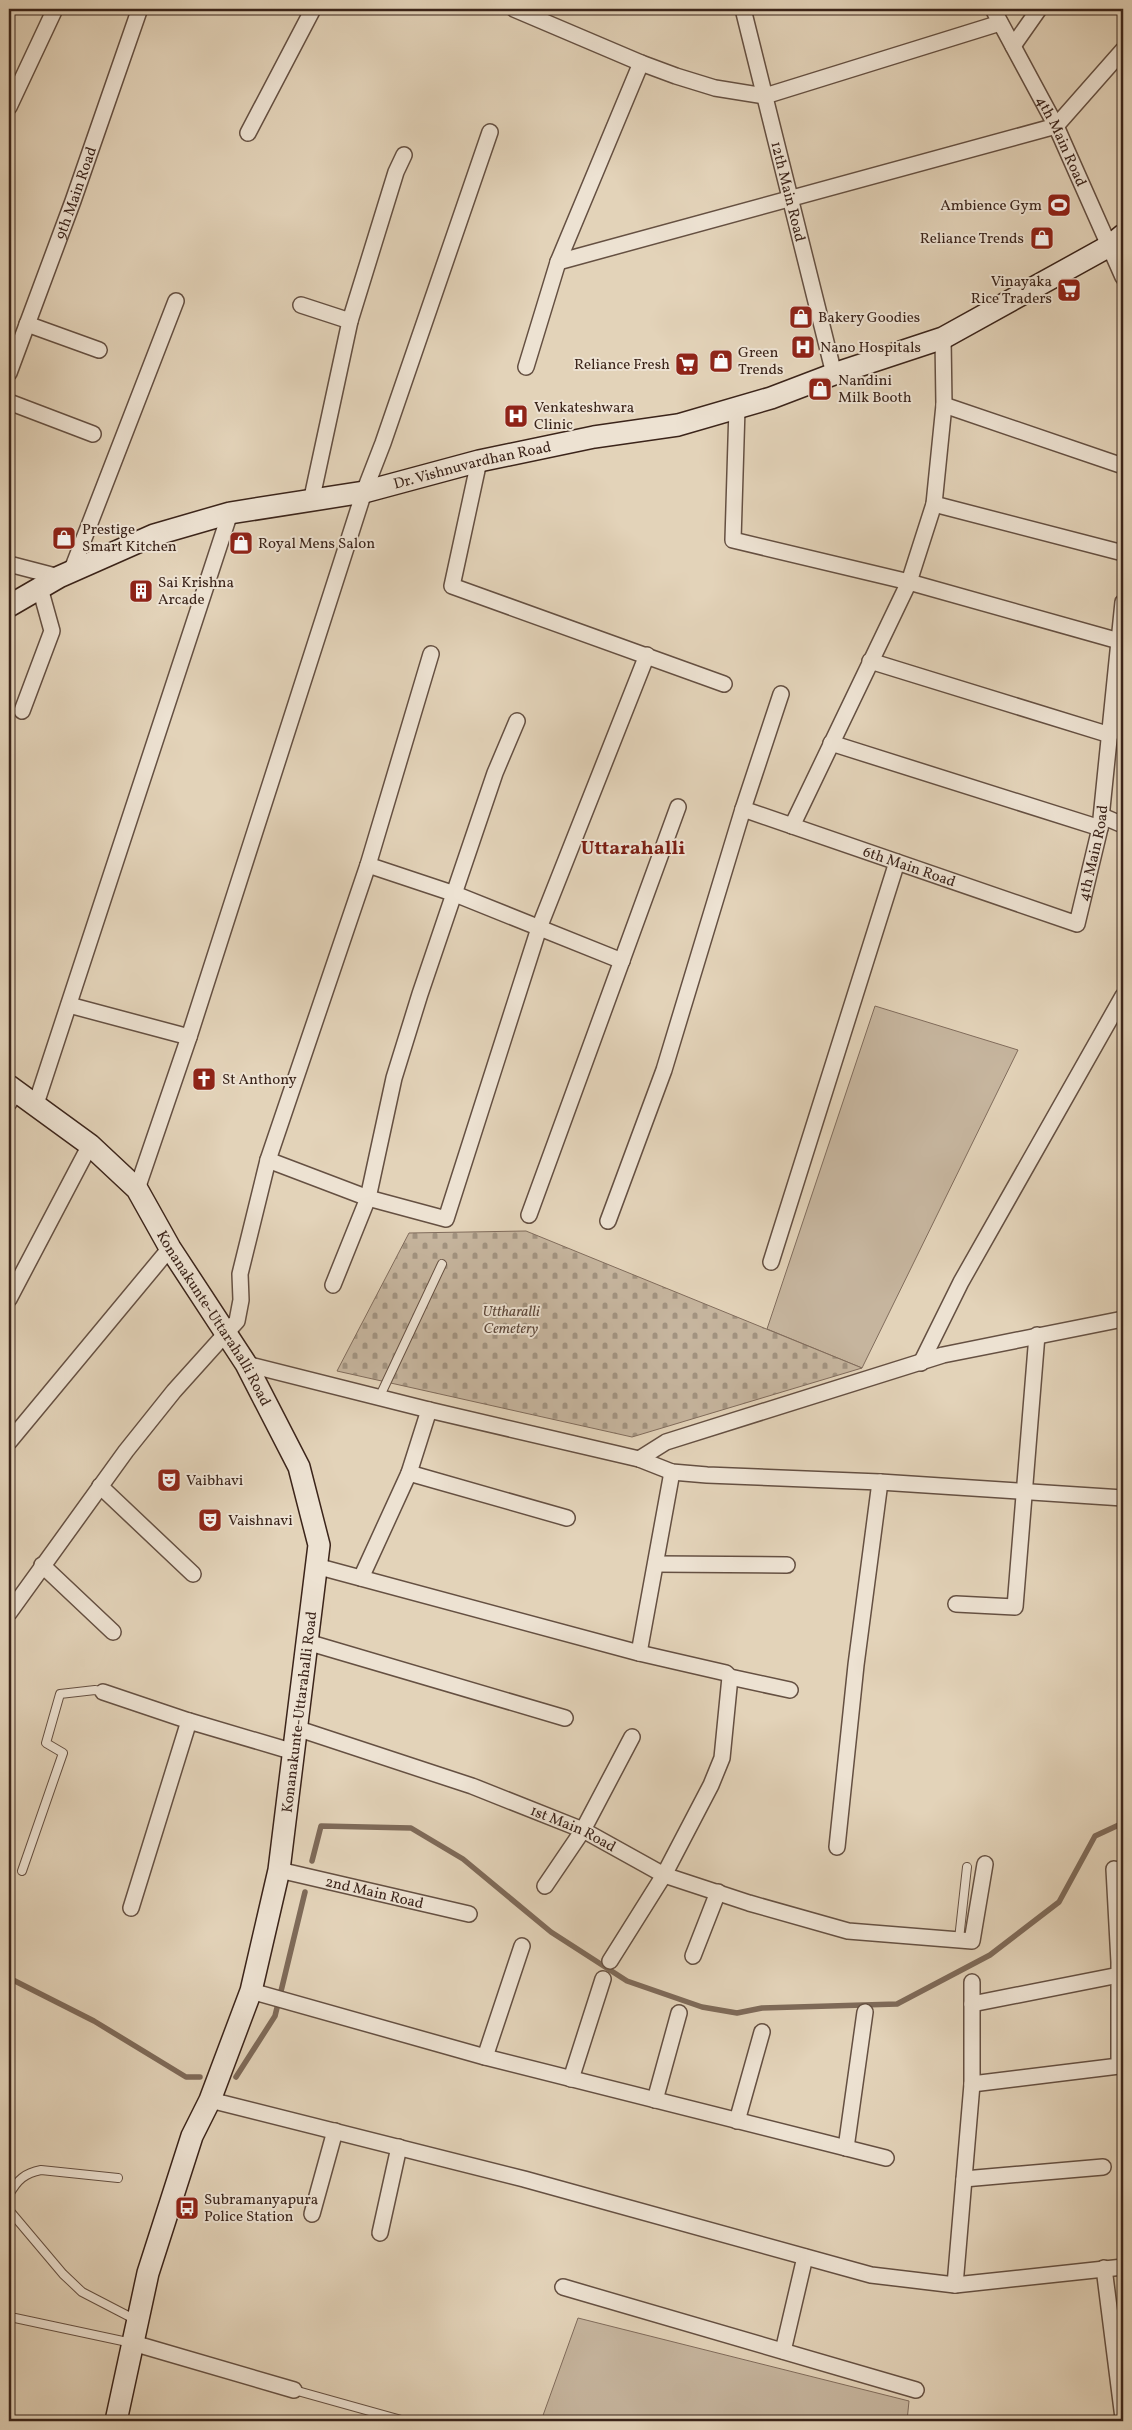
<svg xmlns="http://www.w3.org/2000/svg" width="1132" height="2430" font-family="Vollkorn,serif">
	<defs>
		<pattern id="cemetery-stones" width="16" height="16" patternUnits="userSpaceOnUse" patternTransform="scale(1.25)"><rect width="16" height="16" fill="#c6b59e"/><path d="M2 7V4a2 2 0 0 1 4 0v3zM10 15v-3a2 2 0 0 1 4 0v3z" fill="#a29380"/></pattern>
	</defs>
	<rect width="100%" height="100%" fill="#e3d3b9"/>
	<filter id="stains"><feTurbulence type="fractalNoise" baseFrequency=".004" numOctaves="4"/><feColorMatrix values="0 0 0 0 .2 0 0 0 0 .09 0 0 0 0 .02 0 0 0 .5 -.17"/></filter>
	<radialGradient id="worn" r=".72"><stop offset=".6" stop-color="#630" stop-opacity="0"/><stop offset="1" stop-color="#630" stop-opacity=".3"/></radialGradient>
	<path fill="#c6b59e" stroke="#806c5c" d="M 875,1006 L 1018,1050 L 862,1368 L 767,1329 Z
		M 578,2318 L 909,2401 L 907,2421 L 541,2421 Z"/>
	<path fill="url(#cemetery-stones)" stroke="#806c5c" d="M 526,1231 L 862,1368 L 632,1437 L 337,1371 L 409,1233 Z"/>
	<g fill="none" stroke-linecap="round" stroke-linejoin="round">
		<path stroke="#7e6a59" stroke-width="5.5" d="M 312,1861 L 321,1826 L 411,1828 L 463,1859 L 551,1932 L 627,1981 L 702,2007 L 737,2013 L 762,2008 L 897,2004 L 990,1955 L 1059,1902 L 1095,1836 L 1123,1823
			M 9,1978 L 94,2021 L 186,2077 L 200,2077
			M 236,2077 L 275,2016 L 305,1892"/>
		<g stroke="#655042" stroke-width="10">
			<path id="service" d="M 379,1398 L 442,1264
				M 22,1871 L 63,1753 L 46,1743 L 60,1694 L 95,1690 L 103,1692
				M 959,1939 L 967,1867
				M 9,2195 C 17,2180 25,2173 41,2170 L 118,2178
				M 9,2210 L 63,2274 L 82,2292 L 136,2320
				M 9,2319 L 15,2318 L 132,2343
				M 294,2390 L 405,2421"/>
		</g>
		<g stroke="#655042" stroke-width="18">
			<g id="minor">
				<path d="M 514,9 L 641,63 L 676,76 L 715,88 L 765,96 L 1000,23"/>
				<path id="s1" d="M 743,9 L 834,374"/>
				<path id="s2" d="M 993,9 L 1056,126 L 1123,277"/>
				<path d="M 1013,46 L 1039,9"/>
				<path d="M 9,107 L 55,9"/>
				<path d="M 248,133 L 313,9"/>
				<path d="M 558,262 L 1056,126 L 1123,50"/>
				<path d="M 301,305 L 350,321 L 311,502"/>
				<path d="M 350,321 L 396,172 L 404,155"/>
				<path d="M 27,324 L 99,350"/>
				<path d="M 526,367 L 558,262 L 641,63"/>
				<path id="s3" d="M 9,373 L 73,201 L 139,11"/>
				<path d="M 9,402 L 93,434"/>
				<path d="M 944,405 L 1123,466"/>
				<path d="M 737,408 L 733,540 L 909,582 L 1119,641"/>
				<path d="M 479,461 L 452,586 L 724,684"/>
				<path d="M 934,504 L 1123,553"/>
				<path d="M 9,564 L 59,577"/>
				<path d="M 71,572 L 176,301"/>
				<path d="M 870,661 L 1110,735"/>
				<path d="M 22,711 L 52,631 L 40,588"/>
				<path d="M 831,743 L 1100,828"/>
				<path id="s4" d="M 743,809 L 1077,924 L 1100,828 L 1123,602"/>
				<path d="M 1102,816 L 1123,825"/>
				<path d="M 792,826 L 909,582 L 934,504 L 944,405 L 943,338"/>
				<path d="M 368,865 L 455,894 L 622,961"/>
				<path d="M 69,1005 L 189,1037"/>
				<path d="M 9,1103 L 15,1092"/>
				<path d="M 35,1107 L 230,513"/>
				<path d="M 268,1160 L 368,1198 L 446,1219 L 539,928 L 647,655"/>
				<path d="M 137,1189 L 189,1037 L 364,492 L 383,443 L 490,132"/>
				<path d="M 529,1215 L 678,807"/>
				<path d="M 608,1221 L 664,1070 L 743,809 L 781,694"/>
				<path d="M 771,1262 L 897,862"/>
				<path d="M 333,1285 L 368,1198 L 394,1078 L 420,994 L 495,773 L 517,721"/>
				<path d="M 9,1299 L 90,1145"/>
				<path d="M 921,1363 L 961,1282 L 1123,996"/>
				<path d="M 246,1364 L 429,1410 L 639,1459 L 672,1472 L 707,1475 L 880,1482 L 1123,1498"/>
				<path d="M 9,1442 L 170,1248"/>
				<path d="M 639,1459 L 666,1442 L 943,1355 L 1123,1319"/>
				<path d="M 409,1473 L 567,1518"/>
				<path d="M 100,1486 L 193,1574"/>
				<path d="M 656,1564 L 787,1565"/>
				<path d="M 42,1565 L 113,1632"/>
				<path d="M 316,1566 L 639,1653 L 726,1673 L 730,1677 L 790,1690"/>
				<path d="M 361,1578 L 409,1473 L 429,1410"/>
				<path d="M 956,1604 L 1015,1607 L 1037,1335"/>
				<path d="M 9,1613 L 126,1451 L 174,1391 L 237,1321 L 241,1300 L 240,1274 L 268,1160 L 368,865 L 431,654"/>
				<path d="M 307,1642 L 565,1718"/>
				<path d="M 639,1653 L 672,1472"/>
				<path d="M 103,1692 L 189,1721"/>
				<path id="s5" d="M 296,1728 L 472,1786 L 583,1830 L 664,1875 L 749,1903 L 848,1931 L 972,1941 L 985,1864"/>
				<path d="M 837,1847 L 856,1665 L 880,1482"/>
				<path id="s6" d="M 279,1870 L 469,1914"/>
				<path d="M 545,1886 L 583,1830 L 632,1737"/>
				<path d="M 131,1908 L 189,1721 L 294,1752"/>
				<path d="M 693,1956 L 718,1892"/>
				<path d="M 610,1961 L 664,1875 L 711,1785 L 722,1758 L 730,1677"/>
				<path d="M 251,1991 L 485,2057 L 886,2158"/>
				<path d="M 972,2004 L 1119,1975"/>
				<path d="M 485,2057 L 522,1946"/>
				<path d="M 571,2079 L 603,1979"/>
				<path d="M 972,2084 L 1119,2066 L 1119,1962 L 1114,1869"/>
				<path d="M 210,2100 L 524,2179 L 871,2275 L 955,2285 L 1123,2267"/>
				<path d="M 655,2100 L 679,2013"/>
				<path d="M 737,2121 L 762,2032"/>
				<path d="M 846,2148 L 865,2012"/>
				<path d="M 964,2179 L 1103,2167"/>
				<path d="M 312,2214 L 335,2131"/>
				<path d="M 380,2233 L 399,2147"/>
				<path d="M 1104,2268 L 1123,2418"/>
				<path d="M 955,2285 L 972,2084 L 972,1982"/>
				<path d="M 563,2287 L 916,2390"/>
				<path d="M 133,2343 L 294,2390"/>
				<path d="M 783,2351 L 805,2257"/>
			</g>
		</g>
		<g stroke="#3b241a" stroke-width="24">
			<g id="secondary">
				<path id="s7" d="M 9,606 L 59,577 L 154,535 L 230,513 L 364,492 L 479,461 L 594,437 L 678,425 L 771,398 L 834,374 L 943,338 L 1111,245 L 1123,235"/>
				<path id="s8" d="M 9,1086 L 90,1145 L 137,1189 L 170,1248 L 246,1364 L 299,1467 L 319,1545 L 279,1870 L 251,1991 L 210,2100 L 192,2136 L 148,2273 L 116,2421"/>
			</g>
		</g>
		<use href="#service" stroke="#ede2d2" stroke-width="8"/>
		<use href="#minor" stroke="#ede2d2" stroke-width="15"/>
		<use href="#secondary" stroke="#ede2d2" stroke-width="21"/>
	</g>
	<defs>
		<g id="stadium-square" transform="scale(1.25)"><rect x="-9" y="-9" width="18" height="18" rx="4" fill="#8f2418" stroke="#ede2d2"/><path d="M0-5a6.5 5 0 1 0 0 10a6.5 5 0 1 0 0-10ZM-3.5-1.8h7v3.6h-7Z" fill="#fff"/></g>
		<g id="shop-square" transform="scale(1.25)"><rect x="-9" y="-9" width="18" height="18" rx="4" fill="#8f2418" stroke="#ede2d2"/><path d="M-5-2.5h2.3a2.7 3.5 0 0 1 5.4 0H5L5.5 6h-11ZM-1.5-2.5h3a1.5 2.3 0 0 0-3 0Z" fill="#fff"/></g>
		<g id="supermarket-square" transform="scale(1.25)"><rect x="-9" y="-9" width="18" height="18" rx="4" fill="#8f2418" stroke="#ede2d2"/><path d="M-6-5.5h2.5l.6 2H6L4.5 2H-2.5L-4.4-4H-6ZM-1.5 3.2a1.3 1.3 0 1 0 .1 0ZM3 3.2a1.3 1.3 0 1 0 .1 0Z" fill="#fff"/></g>
		<g id="hospital-square" transform="scale(1.25)"><rect x="-9" y="-9" width="18" height="18" rx="4" fill="#8f2418" stroke="#ede2d2"/><path d="M-5-5h3v3.5h4V-5h3V5h-3V1.5h-4V5h-3Z" fill="#fff"/></g>
		<g id="building-square" transform="scale(1.25)"><rect x="-9" y="-9" width="18" height="18" rx="4" fill="#8f2418" stroke="#ede2d2"/><path d="M-4-6H4V6H1V3H-1V6H-4ZM-2.5-4.3h1.7v1.8h-1.7ZM.8-4.3h1.7v1.8H.8ZM-2.5-1h1.7V.8h-1.7ZM.8-1h1.7V.8H.8Z" fill="#fff"/></g>
		<g id="church-square" transform="scale(1.25)"><rect x="-9" y="-9" width="18" height="18" rx="4" fill="#8f2418" stroke="#ede2d2"/><path d="M-1.2-6h2.4v3.5h3.3v2.4h-3.3V6h-2.4V-.1h-3.3v-2.4h3.3Z" fill="#fff"/></g>
		<g id="theatre-square" transform="scale(1.25)"><rect x="-9" y="-9" width="18" height="18" rx="4" fill="#8f2418" stroke="#ede2d2"/><path d="M-5-5.5Q0-4 5-5.5V0Q5 5 0 6Q-5 5-5 0ZM-3.3-2.5H-1v1.5H-3.3ZM1-2.5H3.3v1.5H1ZM-2.8 1Q0 5.5 2.8 1Z" fill="#fff"/></g>
		<g id="bus-square" transform="scale(1.25)"><rect x="-9" y="-9" width="18" height="18" rx="4" fill="#8f2418" stroke="#ede2d2"/><path d="M-5-6H5V4H4V6H2V4H-2V6H-4V4H-5ZM-3.5-4V0h7V-4ZM-3.5 1.2v1.5H-2V1.2ZM2 1.2v1.5H3.5V1.2Z" fill="#fff"/></g>
	</defs>
	<g fill-rule="evenodd">
		<use href="#stadium-square" x="1059" y="205"/>
		<use href="#shop-square" x="1042" y="238"/>
		<use href="#supermarket-square" x="1069" y="290"/>
		<use href="#shop-square" x="801" y="317"/>
		<use href="#hospital-square" x="803" y="347"/>
		<use href="#shop-square" x="721" y="361"/>
		<use href="#supermarket-square" x="687" y="364"/>
		<use href="#shop-square" x="820" y="389"/>
		<use href="#hospital-square" x="516" y="416"/>
		<use href="#shop-square" x="64" y="538"/>
		<use href="#shop-square" x="241" y="543"/>
		<use href="#building-square" x="141" y="591"/>
		<use href="#church-square" x="204" y="1079"/>
		<use href="#theatre-square" x="169" y="1480"/>
		<use href="#theatre-square" x="210" y="1520"/>
		<use href="#bus-square" x="187" y="2208"/>
	</g>
	<g text-anchor="middle" stroke-width="4" stroke-linejoin="round" paint-order="stroke">
		<g font-size="15" fill="#3b241a" stroke="#ede2d2">
			<text dy="5" stroke="none"><textPath href="#s2" startOffset="149">4th Main Road</textPath></text>
			<text dy="5" stroke="none"><textPath href="#s1" startOffset="188">12th Main Road</textPath></text>
			<text dy="5" stroke="none"><textPath href="#s3" startOffset="192">9th Main Road</textPath></text>
			<text dy="5" stroke="none"><textPath href="#s7" startOffset="488">Dr. Vishnuvardhan Road</textPath></text>
			<text dy="5" stroke="none"><textPath href="#s4" startOffset="426">4th Main Road</textPath></text>
			<text dy="5" stroke="none"><textPath href="#s4" startOffset="176">6th Main Road</textPath></text>
			<text dy="5" stroke="none"><textPath href="#s8" startOffset="315">Konanakunte-Uttarahalli Road</textPath></text>
			<text transform="translate(299 1712) rotate(-83)" y="5">Konanakunte-Uttarahalli Road</text>
			<text dy="5" stroke="none"><textPath href="#s5" startOffset="295">1st Main Road</textPath></text>
			<text dy="5" stroke="none"><textPath href="#s6" startOffset="98">2nd Main Road</textPath></text>
		</g>
		<g font-size="15" fill="#3b241a" stroke="#ede2d2" text-anchor="start">
			<text x="1042" y="210" text-anchor="end">Ambience Gym</text>
			<text x="1024" y="243" text-anchor="end">Reliance Trends</text>
			<text x="1052" y="286" text-anchor="end">Vinayaka<tspan x="1052" dy="17">Rice Traders</tspan></text>
			<text x="818" y="322">Bakery Goodies</text>
			<text x="820" y="352">Nano Hospitals</text>
			<text x="738" y="357">Green<tspan x="738" dy="17">Trends</tspan></text>
			<text x="670" y="369" text-anchor="end">Reliance Fresh</text>
			<text x="838" y="385">Nandini<tspan x="838" dy="17">Milk Booth</tspan></text>
			<text x="534" y="412">Venkateshwara<tspan x="534" dy="17">Clinic</tspan></text>
			<text x="82" y="534">Prestige<tspan x="82" dy="17">Smart Kitchen</tspan></text>
			<text x="258" y="548">Royal Mens Salon</text>
			<text x="158" y="587">Sai Krishna<tspan x="158" dy="17">Arcade</tspan></text>
			<text x="222" y="1084">St Anthony</text>
			<text x="186" y="1485">Vaibhavi</text>
			<text x="228" y="1525">Vaishnavi</text>
			<text x="204" y="2204">Subramanyapura<tspan x="204" dy="17">Police Station</tspan></text>
		</g>
		<g font-size="15" font-style="italic" fill="#5e483b" stroke="#ede2d2">
			<text x="511" y="1316">Uttharalli<tspan x="511" dy="17">Cemetery</tspan></text>
		</g>
		<g font-size="20" font-weight="bold" fill="#7a1f14" stroke="#ede2d2">
			<text x="633" y="854">Uttarahalli</text>
		</g>
	</g>
	<rect width="1132" height="2430" fill="none" stroke="#e3d3b9" stroke-width="30"/>
	<rect x="10" y="10" width="1112" height="2410" fill="none" stroke="#3b241a" stroke-width="2.5"/>
	<rect x="15" y="15" width="1102" height="2400" fill="none" stroke="#3b241a"/>
	<rect width="100%" height="100%" filter="url(#stains)"/>
	<rect width="100%" height="100%" fill="url(#worn)"/>
</svg>
